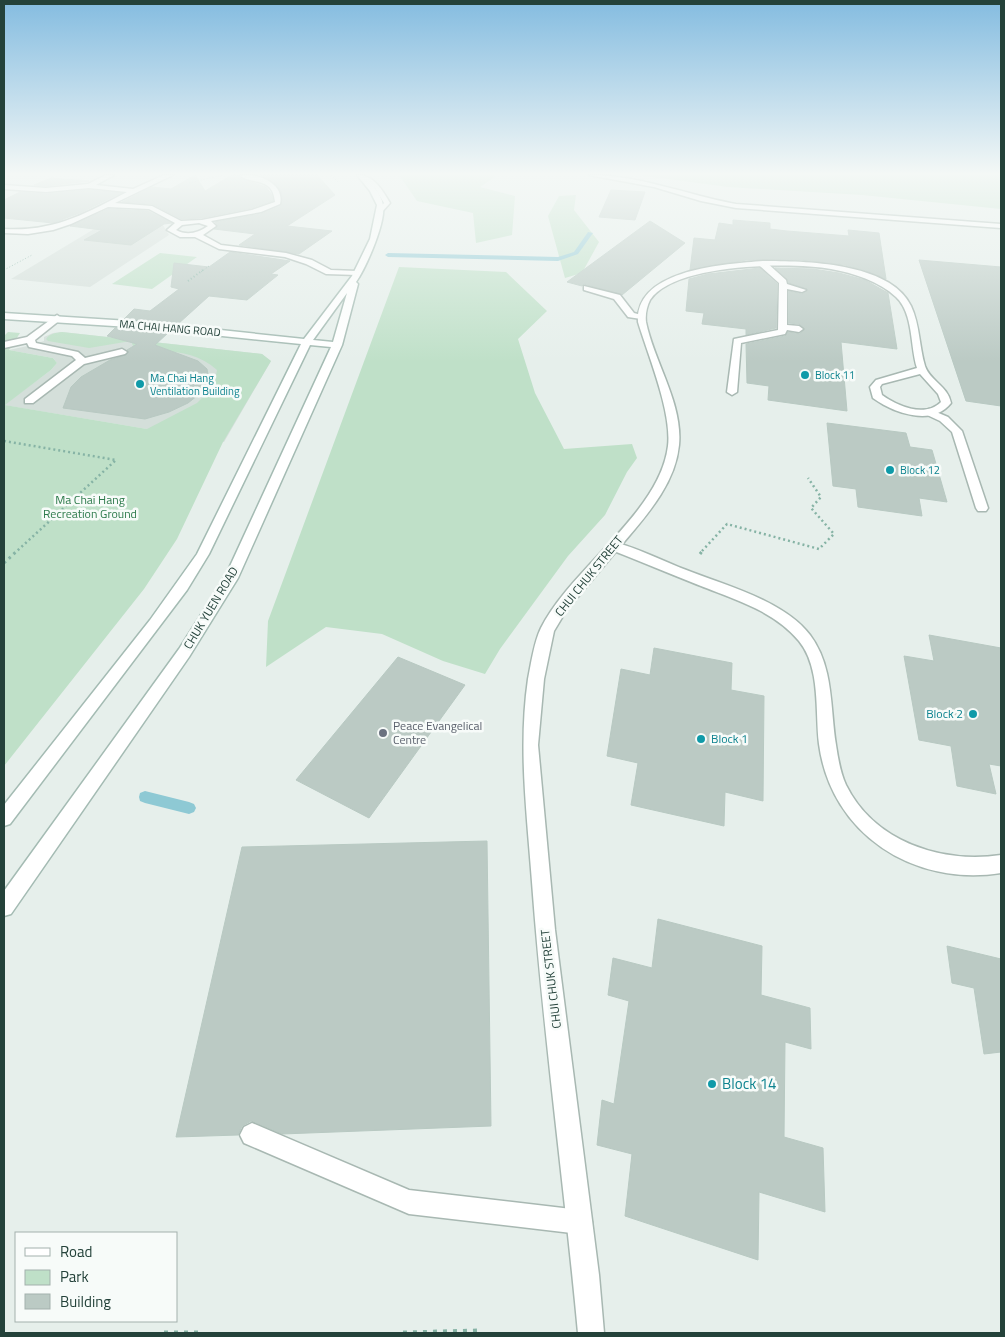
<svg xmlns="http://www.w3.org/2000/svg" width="1005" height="1337" font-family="'Titillium Web',sans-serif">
	<rect width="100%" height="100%" fill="#e6efeb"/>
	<path fill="#d4dfda" d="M 119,214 L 158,217 L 169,235 L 90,287 L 11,279 Z
		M 62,332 L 253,353 L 262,354 L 271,361 L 224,442 L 4,405 L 51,370 L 57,363 L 53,358 L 9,350 L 32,345 L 44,341 L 44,337 L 53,333 Z"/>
	<path fill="#bfe0c8" d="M 399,175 L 495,175 L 495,177 L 480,187 L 515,196 L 512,235 L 476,243 L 473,213 L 417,201 Z
		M 638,175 L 1001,175 L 1001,209 L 862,195 L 728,187 Z
		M 576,195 L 574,210 L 599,242 L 582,273 L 565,278 L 548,216 L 559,196 Z
		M 160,253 L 197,257 L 152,289 L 112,284 Z
		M 399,267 L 506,272 L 547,311 L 518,339 L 535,393 L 564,449 L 632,444 L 637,458 L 627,472 L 605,515 L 568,556 L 500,649 L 485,674 L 443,661 L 382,634 L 326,627 L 266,667 L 268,621 Z
		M 8,332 L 20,333 L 9,350 L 53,358 L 57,363 L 51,370 L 5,405 L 147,429 L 197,403 L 214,386 L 217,370 C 194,349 165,350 136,353 L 131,341 L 89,348 L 48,341 L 46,339 C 50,333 56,333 62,332 L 253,353 L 262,354 L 271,361 L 223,442 L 177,539 L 144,589 L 4,766 L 4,336 Z"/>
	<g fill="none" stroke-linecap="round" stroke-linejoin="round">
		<path fill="#8ec9d4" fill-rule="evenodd" d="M 588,232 L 593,233 L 578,254 L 558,261 L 388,257 L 385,255 L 388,253 L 558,257 L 574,252 Z
			M 145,791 L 189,802 L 194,804 L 196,808 L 194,812 L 189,814 L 145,803 L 140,801 L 139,797 L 140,793 Z"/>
	</g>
	<path fill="#bbcac4" stroke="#b8c9c2" d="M 195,175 L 205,191 L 232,175 L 238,175 L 245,180 L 266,187 L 272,195 L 273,201 L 252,208 L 202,218 L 181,219 L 152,204 L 122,202 L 152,187 L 171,189 Z
		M 260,175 L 317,175 L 335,195 L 287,226 L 332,231 L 299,254 L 239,245 L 255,234 L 214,229 L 218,226 L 215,222 L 261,214 L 281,206 L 282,197 L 280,189 L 269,179 Z
		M 51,178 L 89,181 L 46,186 L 34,185 Z
		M 89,190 L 121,193 L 82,212 L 53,223 L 4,218 L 4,200 L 20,192 L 46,194 Z
		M 611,190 L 645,192 L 635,220 L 599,217 Z
		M 108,209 L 148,211 L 172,223 L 164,224 L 131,245 L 84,240 L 102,230 L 70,226 Z
		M 733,220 L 770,223 L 770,229 L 787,231 L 849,236 L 848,230 L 879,233 L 886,279 L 866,271 L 845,265 L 801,260 L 746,260 L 690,270 L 694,238 L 715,240 L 719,223 L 733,225 Z
		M 650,221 L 685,243 L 622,295 L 584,284 L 582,286 L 567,282 Z
		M 230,252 L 290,261 L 271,274 L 278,275 L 247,300 L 209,296 L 178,324 L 124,319 L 134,309 L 150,311 L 179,289 L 171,287 L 174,263 L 209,267 Z
		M 919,260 L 1001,267 L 1001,406 L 966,401 Z
		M 760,268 L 777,284 L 776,328 L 746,335 L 746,329 L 702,324 L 704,313 L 686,311 L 689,279 L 708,274 Z
		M 775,268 L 813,269 L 839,273 L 865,280 L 888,293 L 897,349 L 841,342 L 847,411 L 768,400 L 769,386 L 747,383 L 746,344 L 785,336 L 788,332 L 800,334 L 805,329 L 799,324 L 789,323 L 789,291 L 802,294 L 808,289 L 789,283 L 787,279 Z
		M 115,328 L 169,332 L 155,345 L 198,361 L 207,369 L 209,380 L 202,392 L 188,403 L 169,412 L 145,419 L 63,408 L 71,387 L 81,377 L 110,360 L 126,355 L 129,352 L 127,350 L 137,344 L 107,336 Z
		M 827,423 L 906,433 L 910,447 L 932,450 L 947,502 L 919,498 L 922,516 L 858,507 L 856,489 L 833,486 Z
		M 929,635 L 1001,648 L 1001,766 L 989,764 L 996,794 L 957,786 L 951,746 L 919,740 L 904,656 L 934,661 Z
		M 654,648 L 732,663 L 731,690 L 764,696 L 763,801 L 725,792 L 724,826 L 631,805 L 638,763 L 607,756 L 621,669 L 650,675 Z
		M 398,657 L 465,685 L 369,818 L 296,780 Z
		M 487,841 L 491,1126 L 282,1134 L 251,1121 L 242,1126 L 238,1135 L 176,1137 L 242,847 Z
		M 658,919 L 762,946 L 761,995 L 810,1008 L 811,1049 L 785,1042 L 784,1137 L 823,1148 L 825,1212 L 759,1192 L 758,1260 L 625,1216 L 632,1154 L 597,1145 L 602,1100 L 614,1104 L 629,1001 L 608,995 L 613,958 L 652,968 Z
		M 947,946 L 1001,959 L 1001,1052 L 984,1054 L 974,988 L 952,983 Z"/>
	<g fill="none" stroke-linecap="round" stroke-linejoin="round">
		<g stroke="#a8b8b2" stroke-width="3">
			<path id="service" d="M 106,175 L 114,175 L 96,185 L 133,189 L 164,175 L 173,175 L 115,203 L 152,206 L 181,221 L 202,220 L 252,210 L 275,202 C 273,177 255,185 240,176 C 257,172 285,183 280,204 L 261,212 L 211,221 L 216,226 L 203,235 L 221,245 L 286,253 L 312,260 L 331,270 L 357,271 L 361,273 L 357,275 L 326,274 L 306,264 L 285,257 L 219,249 L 195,237 L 180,237 L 167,230 L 175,223 L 149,209 L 108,207 L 71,224 L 53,230 L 28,234 L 4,233 L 4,229 C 53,232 85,214 127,192 L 89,188 L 46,192 L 4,189 L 4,185 L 46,188 L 88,184 ZM 199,223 L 208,226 C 198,233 187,236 176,230 L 182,225 Z
				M 358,175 C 374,175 383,191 390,203 L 381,213 L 376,212 L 384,203 L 375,188 Z
				M 589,175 C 640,175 687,195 736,204 L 1001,224 L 1001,228 L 736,208 L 701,201 L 654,187 Z
				M 760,262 L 766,262 L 786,280 L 787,284 L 806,290 L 802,292 L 787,289 L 787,325 L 799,326 L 803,329 L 799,332 L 787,330 L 785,334 L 741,343 L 737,392 L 732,395 L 727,392 L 734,339 L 778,330 L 779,283 L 760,266 Z
				M 584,286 L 620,295 L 634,313 L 645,316 L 641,319 L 628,317 L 614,299 L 584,290 Z
				M 57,315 L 61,318 L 60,320 L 35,340 L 36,343 L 78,352 L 85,358 L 122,349 L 127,352 L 125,354 L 84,364 L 33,403 L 25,403 L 25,399 L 76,360 L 72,356 L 29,347 L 27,343 L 4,348 L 4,342 L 27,337 Z
				M 929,409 L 948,417 L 962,431 L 988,508 L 986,511 L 978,511 L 976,508 L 952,432 L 940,421 L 925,414 L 924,412 Z
				M 614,542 C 637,548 659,559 681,568 C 721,584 784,600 810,635 C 834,667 830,708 836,745 C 838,758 840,772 846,785 C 874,842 942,864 1001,855 L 1001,873 C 914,887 831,834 819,744 C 815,712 821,668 799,641 C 774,611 736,600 701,586 C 670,574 640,561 609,549 L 608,546 Z
				M 252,1123 L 409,1190 L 580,1210 L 589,1213 L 592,1222 L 589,1231 L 580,1234 L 409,1214 L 244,1143 L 240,1135 L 244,1127 Z"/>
		</g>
		<g stroke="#a8b8b2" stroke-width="3">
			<path id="minor" d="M 763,261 C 804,261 890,262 911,306 C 920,325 919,346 925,366 C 930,381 948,386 951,403 C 932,427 894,413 873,398 L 870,387 L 876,380 L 917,368 C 910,347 914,314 896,297 C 879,281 853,273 831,269 C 792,262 674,263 650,300 C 647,306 645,315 646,322 C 654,362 683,403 679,445 C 675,486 644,518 619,548 C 601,569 584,590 566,611 L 554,631 L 544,679 L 538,745 L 555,930 L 599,1275 L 604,1333 L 578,1333 C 564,1183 543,1032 532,882 C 527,814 518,747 528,679 C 531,664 534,642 541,628 C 571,568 660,513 668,446 C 672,412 648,355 638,322 C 635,269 725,264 763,261 ZM 920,374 L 938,394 L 941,402 C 925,418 897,406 882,395 L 880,387 L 882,384 Z"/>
		</g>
		<g stroke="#a4bbb3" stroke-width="3">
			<path id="secondary" d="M 357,175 L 363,175 C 371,183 381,193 383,205 C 386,222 366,268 356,282 L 358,284 L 342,345 L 238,578 L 189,657 L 11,914 L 4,916 L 4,891 L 179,649 L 225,577 L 331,347 L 310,345 L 209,554 L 187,590 L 10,824 L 4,826 L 4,805 L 150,620 L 197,554 L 301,344 L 145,328 L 4,319 L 4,313 L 145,322 L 304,339 L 352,276 L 370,239 L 377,205 L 370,191 ZM 347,293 L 333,342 L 313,340 Z"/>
		</g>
		<path stroke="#86b3a5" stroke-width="1" stroke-dasharray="1 2" stroke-linecap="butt" d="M 331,175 L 339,183
			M 189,183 L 222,175
			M 4,270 L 32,255
			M 201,272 L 209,266"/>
		<path stroke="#86b3a5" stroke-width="2" stroke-dasharray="1 2.5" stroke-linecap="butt" d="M 188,281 L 203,270"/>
		<path stroke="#86b3a5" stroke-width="2.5" stroke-dasharray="2 3" stroke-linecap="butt" d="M 4,441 L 116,460 L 17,551
			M 702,551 L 727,524 L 819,549 L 834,534 L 811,508 L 821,497 L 808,478"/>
		<path stroke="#86b3a5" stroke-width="3" stroke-dasharray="2.5 4" stroke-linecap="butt" d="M 700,554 L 703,550
			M 4,563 L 18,550"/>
		<path stroke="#86b3a5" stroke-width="5" stroke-dasharray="4 6" stroke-linecap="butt" d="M 164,1333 L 198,1333
			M 403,1333 L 480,1331 L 480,1333"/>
		<use href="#service" fill="#fff" fill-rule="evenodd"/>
		<use href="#minor" fill="#fff" fill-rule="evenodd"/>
		<use href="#secondary" fill="#fff" fill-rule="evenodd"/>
	</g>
	<linearGradient id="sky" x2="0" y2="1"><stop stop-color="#84bce0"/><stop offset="0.48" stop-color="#f4f8f6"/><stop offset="1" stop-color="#f4f8f6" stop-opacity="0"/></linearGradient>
	<rect width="1005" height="362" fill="url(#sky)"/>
	<g fill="#0f9aa8" stroke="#f7fbf9" stroke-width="2">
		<circle cx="805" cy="375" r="5"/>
		<circle cx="140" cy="384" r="5"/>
		<circle cx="890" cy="470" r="5"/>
		<circle cx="973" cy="714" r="5"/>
		<circle cx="701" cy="739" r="5"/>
		<circle cx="712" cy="1084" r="5"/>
	</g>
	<circle fill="#6b7280" stroke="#f7fbf9" stroke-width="2" cx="383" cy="733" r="5"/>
	<g text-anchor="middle" stroke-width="5" stroke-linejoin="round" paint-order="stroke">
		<g font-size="11" fill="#24423a" stroke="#f7fbf9">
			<text transform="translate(170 328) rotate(5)" y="4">MA CHAI HANG ROAD</text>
		</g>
		<g font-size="11" fill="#0d838f" stroke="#f7fbf9" text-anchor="start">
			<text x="815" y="379">Block 11</text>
			<text x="150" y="382">Ma Chai Hang<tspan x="150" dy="13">Ventilation Building</tspan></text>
			<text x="900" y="474">Block 12</text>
		</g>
		<g font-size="12" fill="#2d7a4b" stroke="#f7fbf9">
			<text x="90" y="504">Ma Chai Hang<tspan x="90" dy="14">Recreation Ground</tspan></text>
		</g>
		<g font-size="12" fill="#24423a" stroke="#f7fbf9">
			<text transform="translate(589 576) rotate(-51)" y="4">CHUI CHUK STREET</text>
			<text transform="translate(211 608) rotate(-59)" y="4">CHUK YUEN ROAD</text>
			<text transform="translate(551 979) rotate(-97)" y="4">CHUI CHUK STREET</text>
		</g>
		<g font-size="12" fill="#0d838f" stroke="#f7fbf9" text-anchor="end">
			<text x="963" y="718">Block 2</text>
			<text x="711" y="743" text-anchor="start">Block 1</text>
		</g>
		<g font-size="12" fill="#5b616d" stroke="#f7fbf9" text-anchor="start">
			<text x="393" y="730">Peace Evangelical<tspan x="393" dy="14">Centre</tspan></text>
		</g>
		<g font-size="15" fill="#0d838f" stroke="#f7fbf9" text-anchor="start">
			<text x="722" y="1089">Block 14</text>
		</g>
	</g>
	<rect width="1005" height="1337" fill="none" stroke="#24423a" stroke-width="10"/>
	<rect x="15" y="1232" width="162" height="90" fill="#f7fbf9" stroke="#a3b1ad"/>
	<rect x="25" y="1248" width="25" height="8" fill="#ffffff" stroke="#a3b1ad"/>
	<text x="60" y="1257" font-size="15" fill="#24423a">Road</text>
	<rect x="25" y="1270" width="25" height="15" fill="#bfe0c8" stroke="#a3b1ad"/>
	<text x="60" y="1282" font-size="15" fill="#24423a">Park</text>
	<rect x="25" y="1294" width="25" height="15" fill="#bbcac4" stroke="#a3b1ad"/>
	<text x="60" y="1307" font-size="15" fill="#24423a">Building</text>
</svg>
